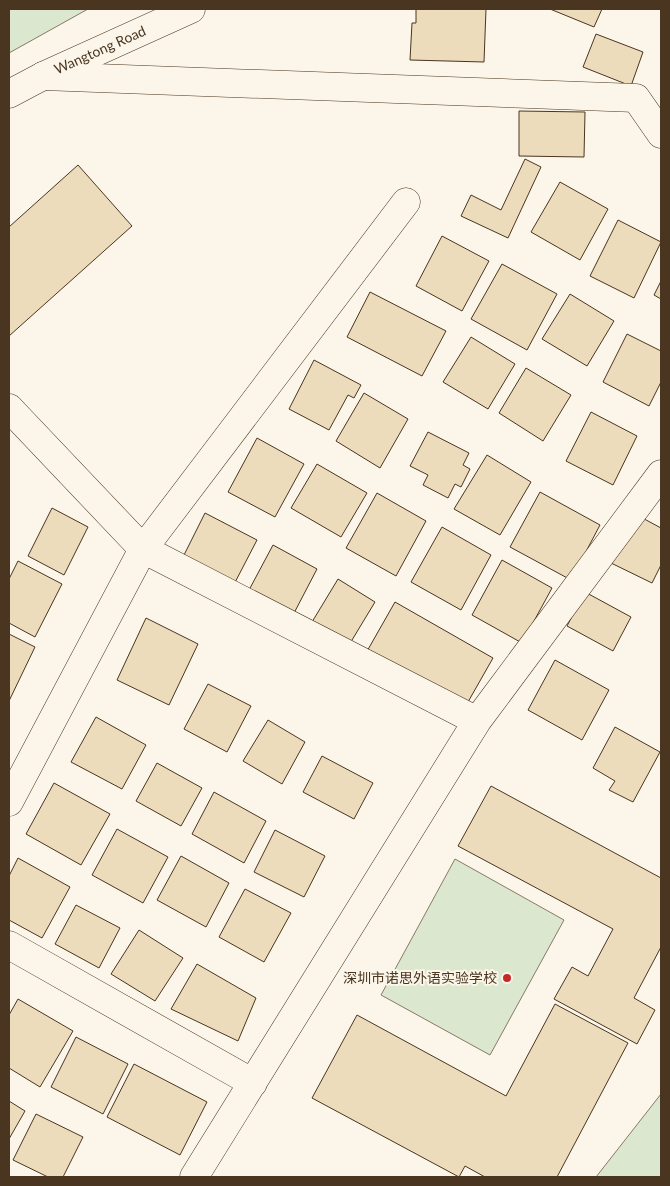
<svg xmlns="http://www.w3.org/2000/svg" width="670" height="1186" font-family="Lato,'Noto Sans SC',sans-serif">
	<rect width="100%" height="100%" fill="#fbf6e9"/>
	<path fill="#dce7d0" stroke="#887966" d="M 9,9 L 88,9 L 9,53 Z
		M 455,859 L 564,920 L 490,1055 L 381,995 Z
		M 661,1094 L 661,1177 L 596,1177 Z"/>
	<path fill="#ecdcbc" stroke="#4a3520" d="M 416,9 L 486,9 L 484,62 L 410,60 L 412,23 L 416,23 Z
		M 550,9 L 602,9 L 594,27 Z
		M 596,34 L 643,52 L 631,86 L 583,67 Z
		M 519,111 L 585,112 L 584,157 L 519,156 Z
		M 525,159 L 541,167 L 508,238 L 461,216 L 471,195 L 501,210 Z
		M 78,165 L 132,226 L 9,336 L 9,227 Z
		M 560,182 L 608,209 L 580,260 L 531,232 Z
		M 618,220 L 661,242 L 634,298 L 590,276 Z
		M 442,236 L 489,261 L 462,311 L 416,286 Z
		M 502,264 L 557,294 L 527,350 L 471,319 Z
		M 661,281 L 661,299 L 654,295 Z
		M 370,292 L 446,331 L 422,376 L 347,337 Z
		M 570,294 L 614,321 L 587,366 L 542,339 Z
		M 627,334 L 661,351 L 661,382 L 649,406 L 603,382 Z
		M 471,337 L 515,364 L 488,409 L 443,382 Z
		M 314,360 L 361,385 L 354,398 L 348,395 L 329,430 L 289,409 Z
		M 526,368 L 571,395 L 543,441 L 499,413 Z
		M 364,393 L 408,419 L 380,468 L 336,441 Z
		M 591,412 L 637,436 L 613,485 L 566,461 Z
		M 428,432 L 469,453 L 463,465 L 470,469 L 461,487 L 455,484 L 448,498 L 423,485 L 428,475 L 410,466 Z
		M 257,438 L 304,464 L 275,517 L 228,492 Z
		M 487,455 L 531,482 L 500,535 L 454,509 Z
		M 317,464 L 367,493 L 341,537 L 291,508 Z
		M 540,492 L 600,525 L 571,580 L 510,547 Z
		M 377,493 L 426,521 L 396,576 L 346,548 Z
		M 52,508 L 88,527 L 64,575 L 28,556 Z
		M 205,513 L 257,540 L 230,592 L 179,565 Z
		M 635,514 L 661,528 L 661,565 L 652,583 L 611,563 Z
		M 442,527 L 491,555 L 461,610 L 411,582 Z
		M 273,545 L 317,569 L 293,615 L 249,590 Z
		M 502,560 L 552,588 L 522,643 L 472,615 Z
		M 18,561 L 62,584 L 35,637 L 9,623 L 9,579 Z
		M 338,579 L 375,602 L 349,645 L 312,622 Z
		M 585,592 L 631,617 L 613,651 L 567,626 Z
		M 395,602 L 493,658 L 464,709 L 366,653 Z
		M 146,618 L 198,644 L 169,705 L 117,680 Z
		M 9,634 L 35,647 L 9,701 Z
		M 555,660 L 609,690 L 582,740 L 528,710 Z
		M 208,684 L 251,706 L 227,752 L 184,729 Z
		M 96,717 L 146,745 L 122,789 L 71,762 Z
		M 268,720 L 305,742 L 282,784 L 243,761 Z
		M 615,727 L 660,752 L 633,802 L 609,790 L 615,781 L 593,768 Z
		M 322,756 L 373,783 L 354,819 L 303,792 Z
		M 157,763 L 202,788 L 181,826 L 136,801 Z
		M 54,783 L 110,814 L 81,865 L 26,834 Z
		M 491,786 L 661,878 L 661,947 L 634,998 L 655,1010 L 637,1044 L 554,999 L 572,967 L 588,976 L 613,929 L 458,846 Z
		M 214,792 L 266,821 L 244,863 L 192,834 Z
		M 117,829 L 168,857 L 143,903 L 92,875 Z
		M 275,830 L 325,856 L 304,897 L 254,872 Z
		M 181,856 L 229,883 L 206,927 L 157,900 Z
		M 18,858 L 70,887 L 42,938 L 9,920 L 9,876 Z
		M 245,889 L 291,913 L 264,962 L 219,937 Z
		M 76,905 L 120,928 L 99,968 L 55,944 Z
		M 139,930 L 183,958 L 155,1001 L 111,974 Z
		M 197,964 L 256,998 L 238,1041 L 171,1009 Z
		M 18,999 L 73,1031 L 40,1087 L 9,1068 L 9,1015 Z
		M 555,1004 L 628,1043 L 557,1177 L 485,1177 L 465,1166 L 459,1177 L 312,1098 L 357,1015 L 506,1096 Z
		M 76,1037 L 128,1064 L 103,1114 L 51,1087 Z
		M 134,1064 L 207,1102 L 180,1155 L 107,1117 Z
		M 9,1101 L 25,1111 L 9,1139 Z
		M 36,1114 L 83,1137 L 63,1177 L 48,1177 L 13,1160 Z"/>
	<g fill="none" stroke-linecap="round" stroke-linejoin="round">
		<g stroke="#4a3520" stroke-width="29">
			<path id="minor" d="M 43,76 L 636,98 L 661,134
				M 9,408 L 143,549 L 477,721
				M 9,802 L 143,549 L 406,202
				M 9,945 L 253,1083
				M 194,1177 L 477,721 L 661,474"/>
		</g>
		<g stroke="#4a3520" stroke-width="29">
			<path id="secondary" d="M 9,94 L 43,76 L 191,9"/>
		</g>
		<use href="#minor" stroke="#fbf6e9" stroke-width="28"/>
		<use href="#secondary" stroke="#fbf6e9" stroke-width="28"/>
	</g>
	<circle fill="#c62828" stroke="#fbf6e9" stroke-width="2" cx="507" cy="978" r="5"/>
	<g text-anchor="middle" stroke-width="4" stroke-linejoin="round" paint-order="stroke">
		<g font-size="14" fill="#4a3520" stroke="#fbf6e9">
			<text transform="translate(100 50) rotate(-24)" y="5">Wangtong Road</text>
		</g>
		<g font-size="14" fill="#4a3520" stroke="#fbf6e9" text-anchor="end">
			<text x="497" y="983">深圳市诺思外语实验学校</text>
		</g>
	</g>
	<rect width="670" height="1186" fill="none" stroke="#4a3520" stroke-width="20"/>
</svg>
